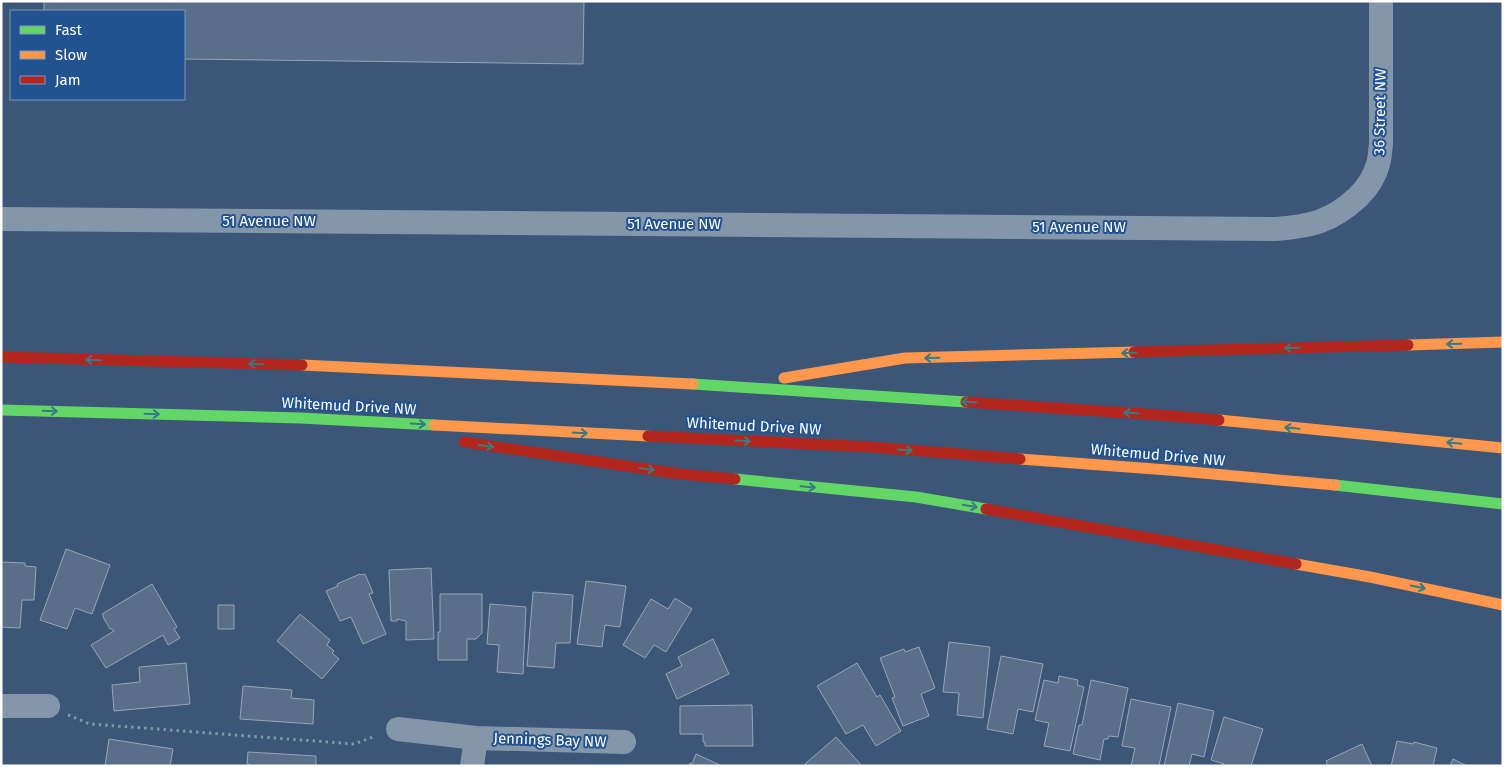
<svg xmlns="http://www.w3.org/2000/svg" width="1504" height="767" font-family="'Fira Sans',sans-serif">
	<rect width="100%" height="100%" fill="#3b5677"/>
	<path fill="#596e88" stroke="#97a6b8" d="M 44,1 L 584,1 L 583,64 L 184,59 L 184,11 L 44,11 Z
		M 66,549 L 110,565 L 92,614 L 75,608 L 67,629 L 40,620 Z
		M 1,562 L 25,563 L 25,566 L 36,567 L 34,600 L 22,600 L 20,628 L 1,627 Z
		M 431,568 L 434,639 L 406,640 L 406,621 L 397,619 L 397,621 L 391,621 L 389,570 Z
		M 360,574 L 361,575 L 365,574 L 373,593 L 369,594 L 386,634 L 363,644 L 351,617 L 340,621 L 326,591 L 338,586 L 337,584 Z
		M 586,581 L 626,586 L 620,627 L 605,625 L 602,647 L 577,644 Z
		M 152,584 L 177,627 L 174,629 L 180,638 L 168,645 L 163,635 L 106,668 L 91,645 L 114,631 L 112,629 L 110,629 L 103,617 L 104,616 L 102,614 Z
		M 533,592 L 573,595 L 570,643 L 556,643 L 554,668 L 527,666 Z
		M 440,594 L 482,594 L 482,633 L 476,639 L 467,639 L 467,660 L 438,660 L 438,632 L 440,632 Z
		M 675,598 L 692,609 L 666,652 L 654,645 L 645,658 L 623,645 L 651,599 L 668,609 Z
		M 490,604 L 526,607 L 523,674 L 497,672 L 499,645 L 487,644 Z
		M 218,605 L 234,605 L 234,629 L 218,629 Z
		M 300,614 L 330,640 L 327,645 L 334,651 L 332,653 L 339,659 L 322,679 L 277,641 Z
		M 713,639 L 729,674 L 677,699 L 666,674 L 682,666 L 678,657 Z
		M 949,642 L 990,647 L 983,718 L 957,715 L 959,693 L 943,692 Z
		M 919,647 L 935,688 L 921,694 L 929,716 L 903,726 L 892,698 L 895,697 L 880,658 L 904,649 L 905,652 Z
		M 1001,656 L 1043,664 L 1033,712 L 1018,709 L 1013,734 L 987,729 Z
		M 186,663 L 190,704 L 114,711 L 112,685 L 140,682 L 139,667 Z
		M 857,663 L 877,697 L 880,695 L 901,731 L 876,746 L 863,725 L 846,734 L 817,686 Z
		M 1059,676 L 1078,680 L 1077,685 L 1084,687 L 1070,751 L 1044,746 L 1049,723 L 1035,720 L 1044,680 L 1058,683 Z
		M 1091,680 L 1128,688 L 1118,737 L 1109,736 L 1108,739 L 1104,739 L 1100,760 L 1073,754 L 1079,725 L 1082,725 Z
		M 243,686 L 292,690 L 291,698 L 314,700 L 313,724 L 240,719 Z
		M 1131,699 L 1171,707 L 1159,766 L 1131,766 L 1135,748 L 1122,746 Z
		M 1178,703 L 1214,711 L 1204,757 L 1192,754 L 1189,766 L 1164,766 Z
		M 752,705 L 753,746 L 705,746 L 705,742 L 703,742 L 703,734 L 680,734 L 680,706 Z
		M 1224,717 L 1263,729 L 1251,766 L 1223,766 L 1224,764 L 1211,760 Z
		M 836,737 L 862,766 L 807,766 L 805,764 Z
		M 109,739 L 173,749 L 170,766 L 105,766 Z
		M 1397,741 L 1413,744 L 1414,742 L 1437,748 L 1433,766 L 1391,766 Z
		M 1362,744 L 1372,766 L 1328,766 L 1326,761 Z
		M 248,752 L 316,756 L 316,766 L 249,766 L 249,764 L 247,764 Z
		M 696,754 L 722,766 L 689,766 L 690,763 L 692,764 Z
		M 1453,759 L 1467,766 L 1450,766 Z"/>
	<g fill="none" stroke-linecap="round" stroke-linejoin="round">
		<path stroke="#8396aa" stroke-width="3" stroke-dasharray="2.5 4" stroke-linecap="butt" d="M 68,715 L 90,724 L 354,744 L 376,736"/>
		<path stroke="#8396aa" stroke-width="24" d="M 1,219 L 1276,229 C 1311,226 1331,222 1358,197 C 1367,188 1375,176 1378,164 C 1380,158 1380,151 1381,144 L 1381,1
			M 1,706 L 48,706
			M 398,729 L 476,738 L 624,742
			M 472,766 L 476,738"/>
		<path stroke="#63d668" stroke-width="11" d="M 693,384 L 966,402
			M 1,410 L 300,418 L 434,425
			M 735,479 L 916,497 L 986,509
			M 1335,485 L 1503,504"/>
		<path stroke="#ff974d" stroke-width="11" d="M 1408,345 L 1503,342
			M 302,365 L 693,384
			M 784,378 L 905,358 L 1134,352
			M 1219,420 L 1503,448
			M 434,425 L 648,436
			M 1020,459 L 1168,470 L 1335,485
			M 1296,564 L 1370,577 L 1503,605"/>
		<path stroke="#b3261e" stroke-width="11" d="M 1134,352 L 1408,345
			M 1,357 L 302,365
			M 966,402 L 1173,416 L 1219,420
			M 648,436 L 871,447 L 1020,459
			M 464,442 L 680,474 L 735,479
			M 986,509 L 1296,564"/>
	</g>
	<defs><path id="oneway-shaft" d="M-6 0H5M1.5-3L5.5 0L1.5 3" fill="none" stroke-width="1.6" stroke-linecap="round" stroke-linejoin="round" transform="scale(1.25)"/></defs>
	<g stroke="#367a84">
		<use href="#oneway-shaft" transform="translate(1454 344) rotate(179)"/>
		<use href="#oneway-shaft" transform="translate(1292 348) rotate(179)"/>
		<use href="#oneway-shaft" transform="translate(1129 353) rotate(179)"/>
		<use href="#oneway-shaft" transform="translate(932 358) rotate(179)"/>
		<use href="#oneway-shaft" transform="translate(93 360) rotate(-178)"/>
		<use href="#oneway-shaft" transform="translate(256 364) rotate(-178)"/>
		<use href="#oneway-shaft" transform="translate(969 402) rotate(-176)"/>
		<use href="#oneway-shaft" transform="translate(50 411) rotate(2)"/>
		<use href="#oneway-shaft" transform="translate(1131 413) rotate(-176)"/>
		<use href="#oneway-shaft" transform="translate(152 414) rotate(2)"/>
		<use href="#oneway-shaft" transform="translate(418 424) rotate(3)"/>
		<use href="#oneway-shaft" transform="translate(1292 428) rotate(-174)"/>
		<use href="#oneway-shaft" transform="translate(580 433) rotate(3)"/>
		<use href="#oneway-shaft" transform="translate(743 441) rotate(3)"/>
		<use href="#oneway-shaft" transform="translate(1454 443) rotate(-174)"/>
		<use href="#oneway-shaft" transform="translate(486 446) rotate(8)"/>
		<use href="#oneway-shaft" transform="translate(905 450) rotate(4)"/>
		<use href="#oneway-shaft" transform="translate(647 469) rotate(8)"/>
		<use href="#oneway-shaft" transform="translate(808 487) rotate(5)"/>
		<use href="#oneway-shaft" transform="translate(970 506) rotate(9)"/>
		<use href="#oneway-shaft" transform="translate(1418 587) rotate(12)"/>
	</g>
	<g text-anchor="middle" stroke-width="4" stroke-linejoin="round" paint-order="stroke">
		<g font-size="15" fill="#fff" stroke="#225290">
			<text transform="translate(1380 112) rotate(-89)" y="5">36 Street NW</text>
			<text x="269" y="226">51 Avenue NW</text>
			<text x="674" y="229">51 Avenue NW</text>
			<text x="1079" y="232">51 Avenue NW</text>
			<text transform="translate(349 406) rotate(3)" y="5">Whitemud Drive NW</text>
			<text transform="translate(754 426) rotate(3)" y="5">Whitemud Drive NW</text>
			<text transform="translate(1158 455) rotate(5)" y="5">Whitemud Drive NW</text>
			<text transform="translate(550 740) rotate(2)" y="5">Jennings Bay NW</text>
		</g>
	</g>
	<rect width="1504" height="767" fill="none" stroke="#ffffff" stroke-width="5"/>
	<rect x="10" y="10" width="175" height="90" fill="#225290" stroke="#7a97bc"/>
	<rect x="20" y="26" width="25" height="8" fill="#63d668" stroke="#7a97bc"/>
	<text x="55" y="35" font-size="15" fill="#ffffff">Fast</text>
	<rect x="20" y="51" width="25" height="8" fill="#ff974d" stroke="#7a97bc"/>
	<text x="55" y="60" font-size="15" fill="#ffffff">Slow</text>
	<rect x="20" y="76" width="25" height="8" fill="#b3261e" stroke="#7a97bc"/>
	<text x="55" y="85" font-size="15" fill="#ffffff">Jam</text>
</svg>
